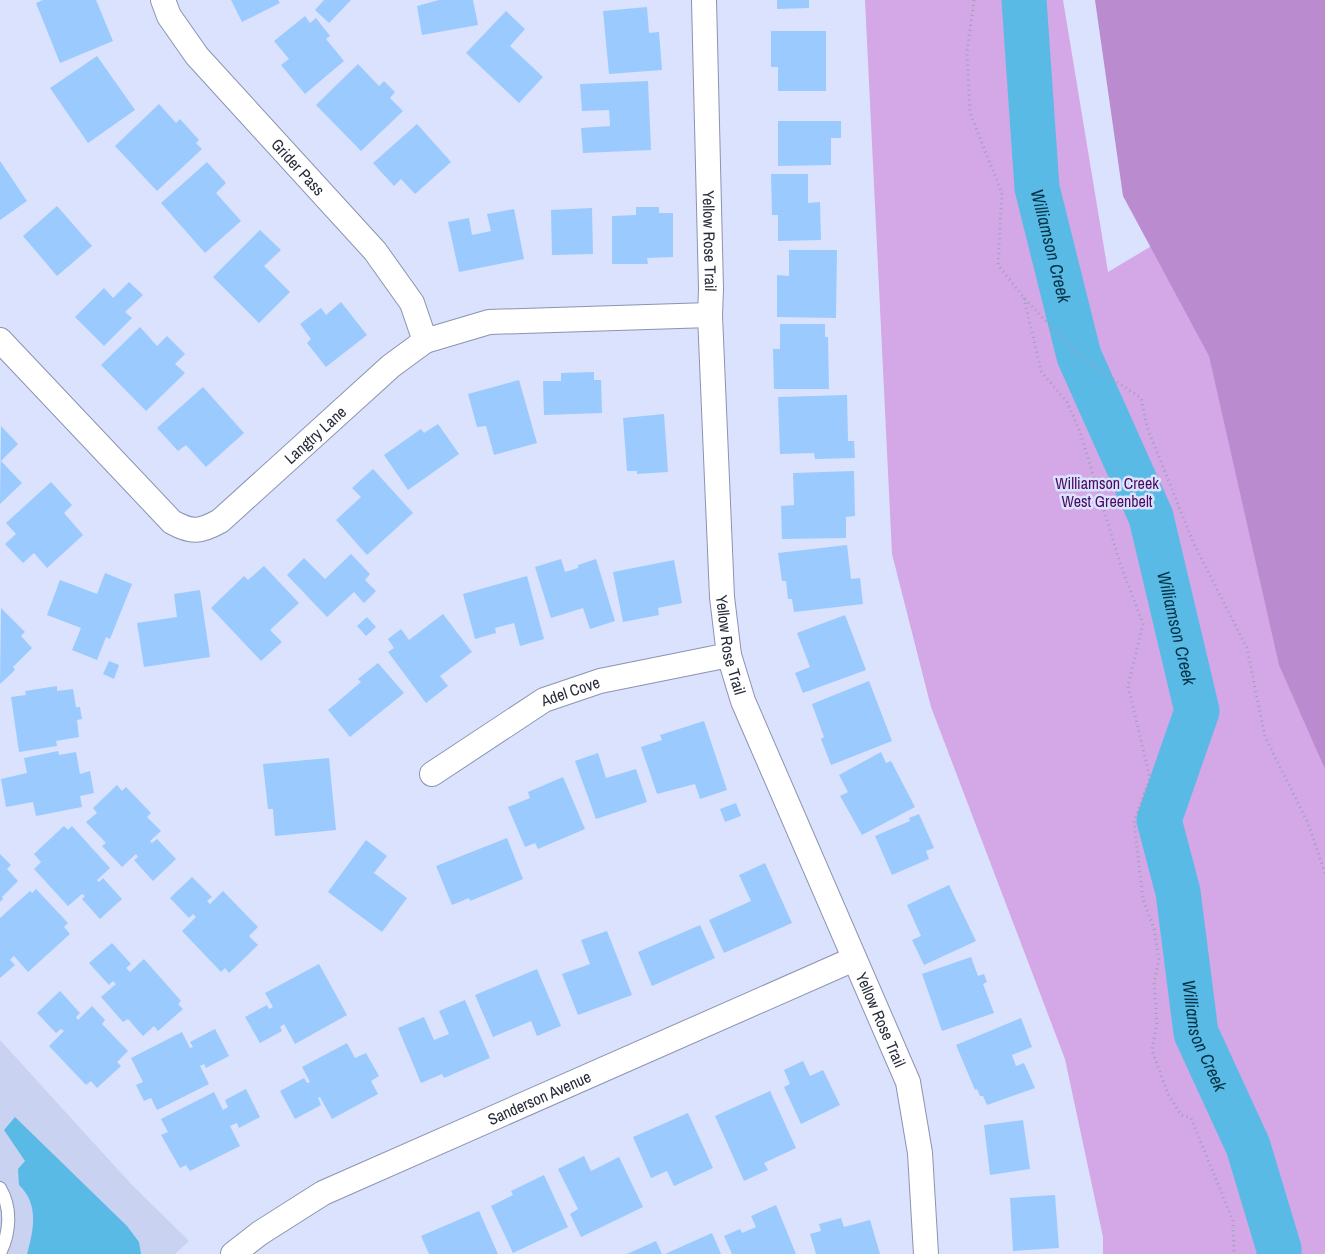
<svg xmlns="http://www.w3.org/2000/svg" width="1325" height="1254" viewBox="0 0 1325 1254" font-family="'Archivo Narrow',sans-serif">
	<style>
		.built { fill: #c9d2f1 }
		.green { fill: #d4a7e6 }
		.forest { fill: #bb8bcf }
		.water { fill: #59bae5 }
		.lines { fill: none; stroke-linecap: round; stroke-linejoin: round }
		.river { stroke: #59bae5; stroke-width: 45 }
		.building { fill: #9bcafe }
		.lane-casing { stroke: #8b93b2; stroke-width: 14 }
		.street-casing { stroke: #8b93b2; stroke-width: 26 }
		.path { stroke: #9ba1b7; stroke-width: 3; stroke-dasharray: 1 4; stroke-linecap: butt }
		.lane { stroke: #fff; stroke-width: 12 }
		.street { stroke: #fff; stroke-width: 24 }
		.labels { text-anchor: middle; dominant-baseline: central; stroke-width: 5; stroke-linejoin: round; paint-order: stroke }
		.street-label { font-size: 16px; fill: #292c39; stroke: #dbe2fd }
		.park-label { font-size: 16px; fill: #4b0b60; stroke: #dbe2fd }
		.water-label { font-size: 18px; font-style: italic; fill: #053345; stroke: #dbe2fd }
	</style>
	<rect width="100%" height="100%" fill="#dbe2fd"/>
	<path class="built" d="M0,1040L131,1184L189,1241L175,1254H0Z"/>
	<path class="green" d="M865,0H1063L1108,272L1175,232L1325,214V1254H1103V1237L1065,1059L931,707L892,554Z"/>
	<path class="forest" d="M1095,0H1325V769L1279,665L1209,356L1123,196Z"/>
	<path class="water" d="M15,1117L127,1226L139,1242L141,1254H27C34,1229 39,1204 19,1185L18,1169L25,1161L4,1130Z"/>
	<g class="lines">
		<path class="river" id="s1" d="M1024,0L1037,188L1079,356L1151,517L1197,711L1159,820L1178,892L1196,1033L1248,1146L1279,1249V1254"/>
	</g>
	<g class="building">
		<path d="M43,0H96L113,41L60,63L36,3Z"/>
		<path d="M231,0H278L280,3L242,22Z"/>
		<path d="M324,0H351L329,23L315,10Z"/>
		<path d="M439,0H473L478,25L422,35L417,6Z"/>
		<path d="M777,0H809V8L777,9Z"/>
		<path d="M647,7L649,33L659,32L662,70L609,74L603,11Z"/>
		<path d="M506,11L525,29L510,46L543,77L519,103L466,53Z"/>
		<path d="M305,16L310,23L316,18L330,36L326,39L344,61L305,94L281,65L289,59L274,41Z"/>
		<path d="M771,31H826V91H778V67H771Z"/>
		<path d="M97,56L135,110L88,143L50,88Z"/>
		<path d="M358,64L379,86L384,81L395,92L390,98L403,111L361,151L316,105Z"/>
		<path d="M648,81L651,150L583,153L581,128L610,126L609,110L582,111L580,84Z"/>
		<path d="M159,104L176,123L180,119L199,140L196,143L202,149L157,191L115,146Z"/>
		<path d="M778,121H841V138H831V165L778,166Z"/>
		<path d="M417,124L451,162L415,194L401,179L394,186L373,163Z"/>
		<path d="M0,161L27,201L0,220Z"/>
		<path d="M207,162L226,183L216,193L241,221L205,253L161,203Z"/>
		<path d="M771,174H808V203L820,202L821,240L778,241V215H772Z"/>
		<path d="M57,206L92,246L57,276L23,236Z"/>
		<path d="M636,207H659V213H673V257L647,258L648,264H612V216L636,215Z"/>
		<path d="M592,208L593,254L552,255L551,210Z"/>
		<path d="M514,209L524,259L459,272L448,222L469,218L472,235L491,231L487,214Z"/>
		<path d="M260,230L281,250L264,266L290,292L259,323L213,277Z"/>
		<path d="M789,250H837L836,318L777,317V275L789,276Z"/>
		<path d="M129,282L143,295L125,312L132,318L104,346L75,317L104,288L113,298Z"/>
		<path d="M341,302L367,335L326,367L307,343L311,339L300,324L321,308L326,315Z"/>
		<path d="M780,324H825V337H828L829,389H774L773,349H780Z"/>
		<path d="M140,327L157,346L167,336L185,354L175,364L185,373L146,411L101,365Z"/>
		<path d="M594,372V380H601L602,413L544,415L543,381H561V373Z"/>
		<path d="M519,380L537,443L494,455L486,426L477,427L468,394Z"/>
		<path d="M203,387L244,433L206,467L186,445L178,451L157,428Z"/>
		<path d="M847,395L848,441H854L855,458L815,459L814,453L780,454L778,397Z"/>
		<path d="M664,414L668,472L637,474V471H627L623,418Z"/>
		<path d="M438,424L459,454L408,490L384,455L421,429L424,433Z"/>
		<path d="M1,426L18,444L1,461L22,483L0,504Z"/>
		<path d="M373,469L413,513L367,555L336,520L361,497L352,488Z"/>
		<path d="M854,471L855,516L846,517V538L782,539L781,506L794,505L793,473Z"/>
		<path d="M51,482L72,505L64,513L83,535L47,568L34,553L23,563L5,544L16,534L6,523Z"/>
		<path d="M847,545L851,579L860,578L863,604L794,612L792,599H788L786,581H782L778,553Z"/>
		<path d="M351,554L370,574L365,580L376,591L364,603L354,592L327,617L287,575L304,558L325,579Z"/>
		<path d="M561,559L565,572L578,568V565L596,559L615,621L590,629L583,608L551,618L535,567Z"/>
		<path d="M674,560L682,603L658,608L659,615L623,622L613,572Z"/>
		<path d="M264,566L299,603L270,630L282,642L261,661L211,608L244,576L248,580Z"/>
		<path d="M105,573L132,584L110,639L106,637L97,660L72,650L81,628L47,615L60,580L97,594Z"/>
		<path d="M527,576L544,639L520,646L514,623L495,628L496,633L475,639L463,594Z"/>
		<path d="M200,590L210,657L144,667L137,623L177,617L174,594Z"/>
		<path d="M1,608L25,632L21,636L32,648L13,667L15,670L0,684Z"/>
		<path d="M443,614L472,652L440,676L448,686L426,703L388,652L394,648L388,639L401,629L409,640Z"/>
		<path d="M845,615L866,670L803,693L795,673L810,667L797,633Z"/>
		<path d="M367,617L376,627L366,636L357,626Z"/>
		<path d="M109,661L119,665L114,679L103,674Z"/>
		<path d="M378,663L404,693L350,737L328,710L361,682L358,679Z"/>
		<path d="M869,681L892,741L831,765L821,739L824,737L812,704Z"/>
		<path d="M57,686V691L73,689L76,707H80L82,719L77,720L79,737L56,741L57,746L19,752L11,697L26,695L25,691Z"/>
		<path d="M704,721L727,790L700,799L695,784L657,794L641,747L662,740L660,735Z"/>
		<path d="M58,751L59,755L76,752L80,774L90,771L94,793L80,796L82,807L36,816L33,802L6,807L1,779L27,773L24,758Z"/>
		<path d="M881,752L886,763L891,761L915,807L862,835L840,796L848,792L839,775Z"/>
		<path d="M598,753L606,778L636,769L647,802L596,819L575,761Z"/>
		<path d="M329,758L336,830L275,836L273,809H268L263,764Z"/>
		<path d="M563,777L585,829L538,849L535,843L525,847L508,807L530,798L528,792Z"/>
		<path d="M117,785L122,791L126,787L151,813L147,817L161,831L150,841L152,843L157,839L176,859L153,881L134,860L138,857L136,854L122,867L102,846L106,843L86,822L97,813L93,808Z"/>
		<path d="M736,803L741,816L725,822L720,809Z"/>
		<path d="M919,814L934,848L926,851L929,859L892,875L875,836L910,821L909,818Z"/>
		<path d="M64,826L68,830L72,826L110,868L97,880L99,882L103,878L122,899L100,919L82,899L85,896L82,894L68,906L34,869L41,862L34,854Z"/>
		<path d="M507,838L523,879L470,901L469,898L452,905L436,866Z"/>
		<path d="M366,840L387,856L374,873L407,898L382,932L328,892Z"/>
		<path d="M0,854L11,865L7,869L18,881L2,897L3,899L0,902Z"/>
		<path d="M765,863L792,923L724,953L709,920L751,901L739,875Z"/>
		<path d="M192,877L212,897L207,901L210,904L223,891L258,927L249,936L258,945L229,973L225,968L221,972L182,931L196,917L193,914L189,918L170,898Z"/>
		<path d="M949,885L976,941L924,965L912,940L921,936L907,905Z"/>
		<path d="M36,889L68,923L64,927L70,934L28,972L14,956L10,960L15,965L0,978V918L30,891L32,893Z"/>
		<path d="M700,925L715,958L652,986L638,952Z"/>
		<path d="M607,931L632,995L578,1015L562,974L590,964L581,940Z"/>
		<path d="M112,943L131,964L126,968L130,972L144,959L181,1001L178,1004L183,1009L158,1031L154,1026L143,1036L128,1019L123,1022L101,997L116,984L113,981L109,985L89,963Z"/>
		<path d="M971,957L978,976L984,974L987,982L983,984L994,1013L942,1031L922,974Z"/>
		<path d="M319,964L347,1015L295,1044L284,1024L280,1027L282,1031L260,1043L245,1017L267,1005L269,1009L273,1007L265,993Z"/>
		<path d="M537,969L561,1026L537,1036L531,1021L493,1037L475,995Z"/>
		<path d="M60,991L80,1013L76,1017L78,1020L92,1006L105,1020L102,1024L128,1051L117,1062L121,1066L97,1088L91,1081L86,1085L49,1046L64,1031L61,1029L56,1033L37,1013Z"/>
		<path d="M465,1000L490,1058L444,1078L442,1074L421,1083L398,1028L424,1017L434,1040L449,1034L439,1011Z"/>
		<path d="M1021,1018L1032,1047L1012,1055L1016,1066L1024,1063L1035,1088L987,1105L983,1096H980L977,1089L975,1090L956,1045Z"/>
		<path d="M215,1029L229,1056L206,1068L204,1064L200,1066L209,1084L157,1110L151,1098L144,1101L136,1085L143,1082L131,1058L182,1032L190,1048L193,1047L190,1042Z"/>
		<path d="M347,1043L355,1058L366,1053L379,1076L371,1081L378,1094L332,1119L320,1097L318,1098L321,1105L295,1119L280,1091L304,1078L307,1083L310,1082L302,1067Z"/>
		<path d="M803,1061L810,1076L823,1070L840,1105L801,1124L784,1087L790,1084L784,1070Z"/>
		<path d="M246,1089L260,1117L239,1128L237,1123L230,1126L240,1146L190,1171L186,1165L180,1168L161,1135L168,1132L161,1119L214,1092L223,1110L228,1107L225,1100Z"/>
		<path d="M770,1091L796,1148L764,1163L768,1170L744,1181L715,1116Z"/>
		<path d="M688,1113L713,1168L674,1186L667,1171L651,1178L633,1137Z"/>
		<path d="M1023,1120L1030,1169L990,1175L984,1125Z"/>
		<path d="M584,1156L591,1171L619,1157L643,1207L581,1237L570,1214L578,1209L558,1169Z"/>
		<path d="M544,1175L568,1227L513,1253L491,1206L513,1195L511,1191Z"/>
		<path d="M1055,1195L1059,1248L1013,1251L1010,1198Z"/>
		<path d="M776,1205L796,1254H732L724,1236L740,1229L742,1233L756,1227L751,1216Z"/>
		<path d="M479,1211L498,1254H429L421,1236Z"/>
		<path d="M841,1218L844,1227L870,1220L880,1254H816L810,1234L821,1231L819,1224Z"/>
		<path d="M712,1233L721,1254H665Z"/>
		<path d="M656,1241L662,1254H627Z"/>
	</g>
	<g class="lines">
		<defs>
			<path id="lane" d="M0,1188C12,1208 10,1233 0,1253"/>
			<g id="street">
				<path id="s2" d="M163,0L169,16L197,56L375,251L412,303L425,341"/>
				<path id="s3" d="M704,0L711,289L710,315L722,597L729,655L743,701L908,1082L920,1153L926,1254"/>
				<path id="s4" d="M0,340L172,522C192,533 200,532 220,521L391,366L425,341L489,322L710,315"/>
				<path id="s5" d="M432,774L544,700L600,681L729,655"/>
				<path id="s6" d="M233,1254L260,1233L323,1193L854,959"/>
			</g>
		</defs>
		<use href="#lane" class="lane-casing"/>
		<use href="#street" class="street-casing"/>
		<g class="path">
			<path d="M974,0L967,52L970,113L1002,193L998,265L1024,298L1079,356L1141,398L1147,427L1193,542L1247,648L1265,737L1308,823L1325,873"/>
			<path d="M1024,298L1041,371L1067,402L1080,432L1121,566L1143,624L1128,686L1150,778L1134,821L1143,899L1154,929L1159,958L1154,983L1157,1024L1152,1050L1168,1094L1181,1115L1191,1118L1233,1221L1234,1254"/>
		</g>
		<use href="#lane" class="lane"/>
		<use href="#street" class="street"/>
	</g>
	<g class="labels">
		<g class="street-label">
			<text stroke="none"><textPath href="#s2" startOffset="216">Grider Pass</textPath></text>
			<text stroke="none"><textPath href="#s3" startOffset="241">Yellow Rose Trail</textPath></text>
			<text stroke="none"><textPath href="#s4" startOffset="430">Langtry Lane</textPath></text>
			<text stroke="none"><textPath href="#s3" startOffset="646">Yellow Rose Trail</textPath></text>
			<text stroke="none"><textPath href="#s5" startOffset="162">Adel Cove</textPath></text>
			<text stroke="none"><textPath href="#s3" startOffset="1051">Yellow Rose Trail</textPath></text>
			<text stroke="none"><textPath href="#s6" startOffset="345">Sanderson Avenue</textPath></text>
		</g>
		<g class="park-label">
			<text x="1107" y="483">Williamson Creek<tspan x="1107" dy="18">West Greenbelt</tspan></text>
		</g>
		<g class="water-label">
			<text stroke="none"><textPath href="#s1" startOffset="248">Williamson Creek</textPath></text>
			<text stroke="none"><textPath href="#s1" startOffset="652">Williamson Creek</textPath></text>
			<text stroke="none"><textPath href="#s1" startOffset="1074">Williamson Creek</textPath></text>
		</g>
	</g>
</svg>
